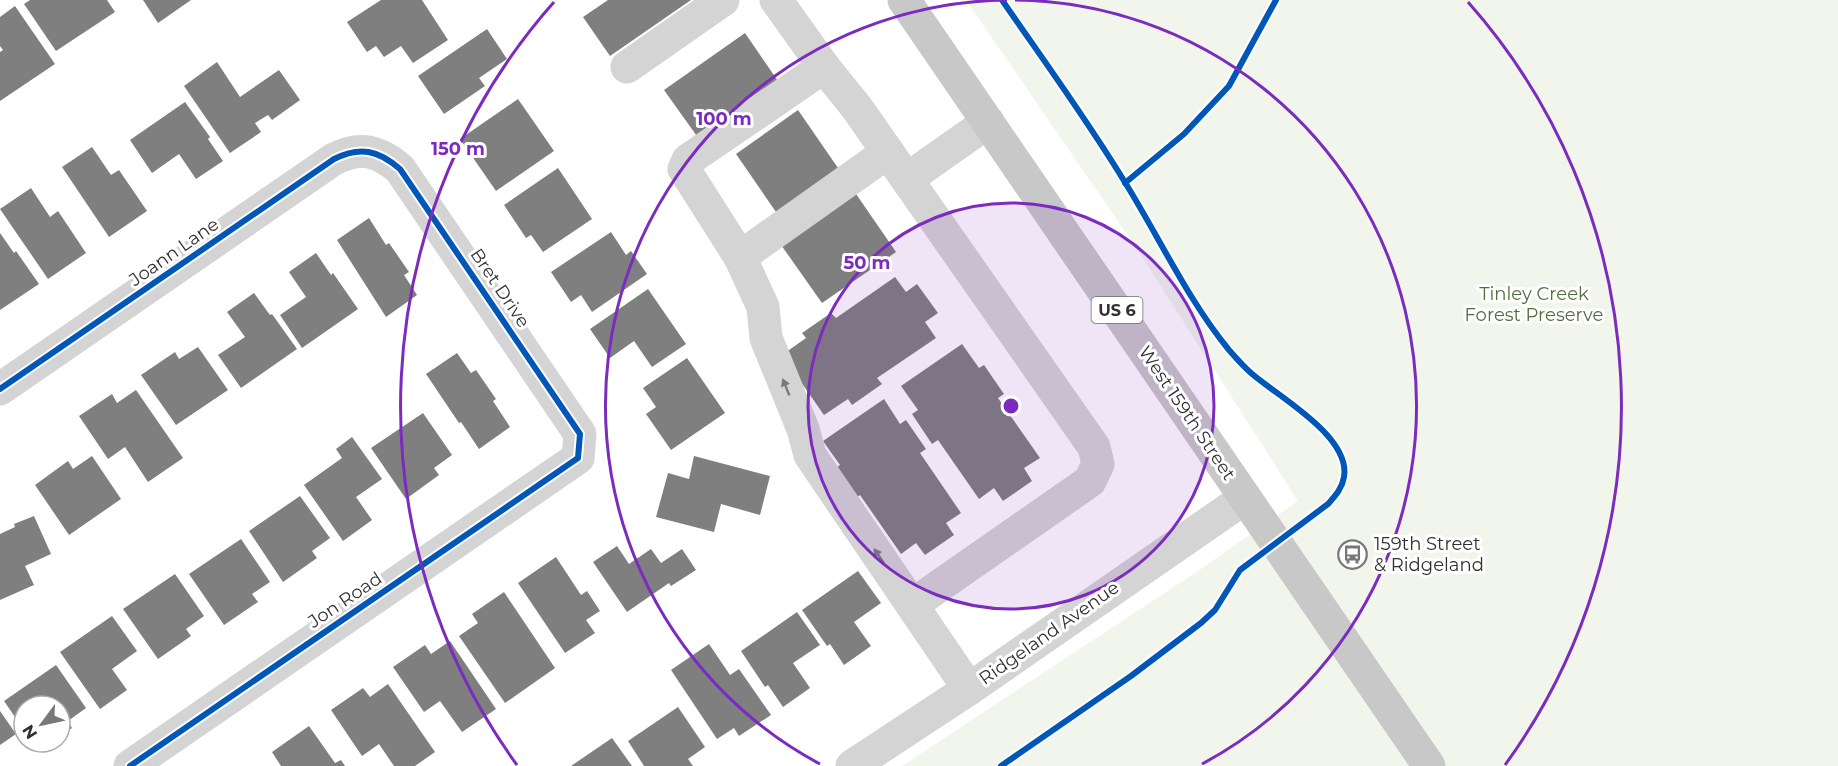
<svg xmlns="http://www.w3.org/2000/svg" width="1838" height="766" viewBox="0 0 1838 766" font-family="Montserrat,sans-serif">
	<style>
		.green { fill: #f1f5ec }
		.building { fill: #7f7f7f }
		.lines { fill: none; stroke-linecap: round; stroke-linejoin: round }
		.minor { stroke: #d4d4d4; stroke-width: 33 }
		.major { stroke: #c8c8c8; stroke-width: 33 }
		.cycleway-casing { stroke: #fff; stroke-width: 10 }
		.cycleway { stroke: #0057b8; stroke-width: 6 }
		.oneway { fill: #7a7a7a }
		.ring { fill: none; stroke: #7b2cbf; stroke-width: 3 }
		.labels { text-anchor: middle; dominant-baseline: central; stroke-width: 6; stroke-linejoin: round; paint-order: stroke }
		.shield { fill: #fff; stroke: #6e6e6e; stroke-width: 1.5 }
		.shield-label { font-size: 16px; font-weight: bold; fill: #303030 }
		.street-label { font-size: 18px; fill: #303030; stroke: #fff }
		.park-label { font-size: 18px; fill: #526e3a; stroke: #fff }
		.poi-label { font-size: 18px; fill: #303030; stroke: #fff; text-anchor: start }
		.centre { fill: #7b2cbf; stroke: #fff; stroke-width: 3 }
		.ring-label { font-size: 18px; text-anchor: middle; font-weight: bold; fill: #7b2cbf; stroke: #fff; stroke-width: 6; stroke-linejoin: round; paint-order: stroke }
	</style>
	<rect width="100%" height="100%" fill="#fff"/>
	<path class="green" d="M966,0H1838V766H902L1198,571L1298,501L1139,252Z"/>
	<g class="building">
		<path d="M30,0H107L115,12L56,51L24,4Z"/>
		<path d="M143,0H191L158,23Z"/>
		<path d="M381,0H422L448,40L413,63L401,46L384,57L376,46L367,52L347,22Z"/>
		<path d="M608,0H691L610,56L583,17Z"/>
		<path d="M15,6L55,64L0,101V52L3,50L0,46V17Z"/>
		<path d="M487,29L507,59L479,78L485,86L444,114L418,76Z"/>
		<path d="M745,33L780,84L699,139L664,90Z"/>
		<path d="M217,62L240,97L279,70L300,100L272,120L268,115L255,123L261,132L230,153L184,86Z"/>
		<path d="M518,99L554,151L496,191L460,139Z"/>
		<path d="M185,102L210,137L208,139L223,161L196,179L179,154L152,173L130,140Z"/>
		<path d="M798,110L838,168L776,212L736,154Z"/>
		<path d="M92,147L111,175L119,170L147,211L109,237L62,167Z"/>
		<path d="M558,168L592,219L543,252L531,235L526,238L504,205Z"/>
		<path d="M31,188L50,217L58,211L86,253L48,279L0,209Z"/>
		<path d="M854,191L896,252L822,303L779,242Z"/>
		<path d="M369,218L386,245L389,243L409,272L404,275L417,295L386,317L337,240Z"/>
		<path d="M611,232L626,255L631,251L647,274L592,312L581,295L571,302L551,272Z"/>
		<path d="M0,233L14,253L16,251L39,284L0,310Z"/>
		<path d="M316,253L331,275L333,273L358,309L302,348L280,315L306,297L289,272Z"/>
		<path d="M895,277L906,292L917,284L938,313L925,322L936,338L877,378L882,384L852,405L848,399L824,415L782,355L806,338L802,333L831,313L836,318Z"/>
		<path d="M648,289L686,344L652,367L634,341L610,358L590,329Z"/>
		<path d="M254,293L270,315L272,314L297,349L241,388L218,355L245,337L227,312Z"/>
		<path d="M962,344L979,368L984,365L1004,394L998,398L1040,458L1024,468L1032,481L1003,501L994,488L979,499L938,440L932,444L912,414L918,410L901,386Z"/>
		<path d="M198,347L228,390L176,425L141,375L175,352L179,359Z"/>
		<path d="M457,353L471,373L476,370L496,399L493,401L510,427L479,449L461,422L459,423L426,374Z"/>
		<path d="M687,358L725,413L671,450L646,414L656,407L643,388Z"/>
		<path d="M136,390L183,458L148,482L125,447L108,459L79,416L112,394L117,403Z"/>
		<path d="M884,399L900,424L906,420L926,449L920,453L961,513L946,523L954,535L925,555L916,543L901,554L860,495L854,499L834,469L840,465L823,441Z"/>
		<path d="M423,413L452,455L434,468L439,475L406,499L371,448Z"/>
		<path d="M352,437L382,479L356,497L372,520L343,541L304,485L342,458L336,449Z"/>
		<path d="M92,456L121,499L69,535L35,485L68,461L73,469Z"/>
		<path d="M694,456L770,476L760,515L721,504L714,532L656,517L668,473L689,479Z"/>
		<path d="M300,496L330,538L312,551L317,558L283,582L249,531Z"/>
		<path d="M34,516L51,554L25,566L34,585L0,600V534L15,527L14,524Z"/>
		<path d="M241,539L270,582L252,594L258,602L224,625L189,574Z"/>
		<path d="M617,546L629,564L651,549L661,563L682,549L696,570L671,586L669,583L627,612L593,562Z"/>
		<path d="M556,557L581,595L587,591L600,611L586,620L595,633L565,653L518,583Z"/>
		<path d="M858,571L881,603L854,622L871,646L844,665L830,644L827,646L802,610Z"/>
		<path d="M175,574L204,616L186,629L191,636L158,659L123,609Z"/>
		<path d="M504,592L555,668L505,703L459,636L478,623L472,614Z"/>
		<path d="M797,612L820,645L793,663L810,688L783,707L768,685L765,687L741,651Z"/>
		<path d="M112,616L137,651L112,669L127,690L100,709L60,652Z"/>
		<path d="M450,641L496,709L462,732L440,701L424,712L393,667L425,645L431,654Z"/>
		<path d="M709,644L730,675L739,669L771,715L739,736L734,728L717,739L671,670Z"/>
		<path d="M56,665L86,708L68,721L72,728L60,737V706H24V730L4,701Z"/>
		<path d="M388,684L435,752L415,766H394L379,744L362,756L331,710L363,688L370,697Z"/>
		<path d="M678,707L705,747L688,759L693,766H644L628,741Z"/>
		<path d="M0,711L16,734L0,745Z"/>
		<path d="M309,726L335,763L341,760L345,766H281L272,752Z"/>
		<path d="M612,738L632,766H571Z"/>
		<path d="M33,742H53L39,752Z"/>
	</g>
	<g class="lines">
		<g class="minor">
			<path d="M776,0L824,67L688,160L684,169L740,257L763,307L766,338L803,429L810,455L969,689"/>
			<path d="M627,67L723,0"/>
			<path d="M824,67L857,108L1094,447L1098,464L1090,481L912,605"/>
			<path d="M907,179L988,122"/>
			<path d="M740,257L888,152"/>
			<path d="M0,389L334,159C360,146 378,150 400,169L580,434L578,458L130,766"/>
			<path d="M852,766L969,689L1245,498"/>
		</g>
		<path class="major" d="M904,0L1429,766"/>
		<defs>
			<g id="cycleway">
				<path d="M1125,183L1184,134L1229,86L1276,0"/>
				<path d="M0,389L334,159C360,146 378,150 400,169L580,434L578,458L130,766"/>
				<path d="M1001,766L1131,676L1201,623L1215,610L1240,570L1328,504C1335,496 1342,489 1344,477C1351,436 1277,396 1251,373C1243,366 1236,358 1229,350C1188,300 1160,239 1126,184C1088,121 1044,61 1002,0"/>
			</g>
		</defs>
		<use href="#cycleway" class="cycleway-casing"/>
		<use href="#cycleway" class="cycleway"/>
	</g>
	<defs><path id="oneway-solid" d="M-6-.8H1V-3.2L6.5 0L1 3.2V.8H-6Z" transform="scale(1.5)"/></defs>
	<g class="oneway">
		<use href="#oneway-solid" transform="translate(786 387) rotate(-112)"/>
		<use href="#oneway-solid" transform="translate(879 556) rotate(-124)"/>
	</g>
	<circle cx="1011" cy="406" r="203" fill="#7b2cbf" fill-opacity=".12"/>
	<g class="ring">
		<circle cx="1011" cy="406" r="203"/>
		<path d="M820 764A406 406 0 0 1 1007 0M1015 0A406 406 0 0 1 1202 764"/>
		<path d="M517 765A610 610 0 0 1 554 2M1468 2A610 610 0 0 1 1505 765"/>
	</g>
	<defs>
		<symbol id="bus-ring" viewBox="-11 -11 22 22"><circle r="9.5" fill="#fff" stroke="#787878" stroke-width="1.5"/><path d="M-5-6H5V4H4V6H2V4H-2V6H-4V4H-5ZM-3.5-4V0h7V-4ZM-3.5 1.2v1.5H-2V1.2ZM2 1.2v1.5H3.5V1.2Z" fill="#787878"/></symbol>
	</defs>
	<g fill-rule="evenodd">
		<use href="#bus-ring" x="1336" y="538" width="33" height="33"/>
	</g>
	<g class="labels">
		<rect class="shield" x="1091.5" y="297" width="51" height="26" rx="4.5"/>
		<g class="shield-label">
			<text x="1117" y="310">US 6</text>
		</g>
		<g class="street-label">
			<text transform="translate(174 252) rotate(-35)">Joann Lane</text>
			<text transform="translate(500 288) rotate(56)">Bret Drive</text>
			<text transform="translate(1187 413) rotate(56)">West 159th Street</text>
			<text transform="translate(345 600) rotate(-34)">Jon Road</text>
			<text transform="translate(1049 633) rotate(-35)">Ridgeland Avenue</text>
		</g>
		<g class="park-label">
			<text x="1534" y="294">Tinley Creek<tspan x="1534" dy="21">Forest Preserve</tspan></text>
		</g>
		<g class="poi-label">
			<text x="1374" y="544">159th Street<tspan x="1374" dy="21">&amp; Ridgeland</tspan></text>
		</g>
	</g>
	<circle cx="1011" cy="406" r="9" class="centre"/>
	<g class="ring-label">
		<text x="724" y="125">100 m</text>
		<text x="458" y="155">150 m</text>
		<text x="867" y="269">50 m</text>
	</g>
	<g transform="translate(42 724) rotate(237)"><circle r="28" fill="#ffffff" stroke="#acacac" stroke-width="1.5"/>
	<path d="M0-4.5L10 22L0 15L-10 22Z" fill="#787878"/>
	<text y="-9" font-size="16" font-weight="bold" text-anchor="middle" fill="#303030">N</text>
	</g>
</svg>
